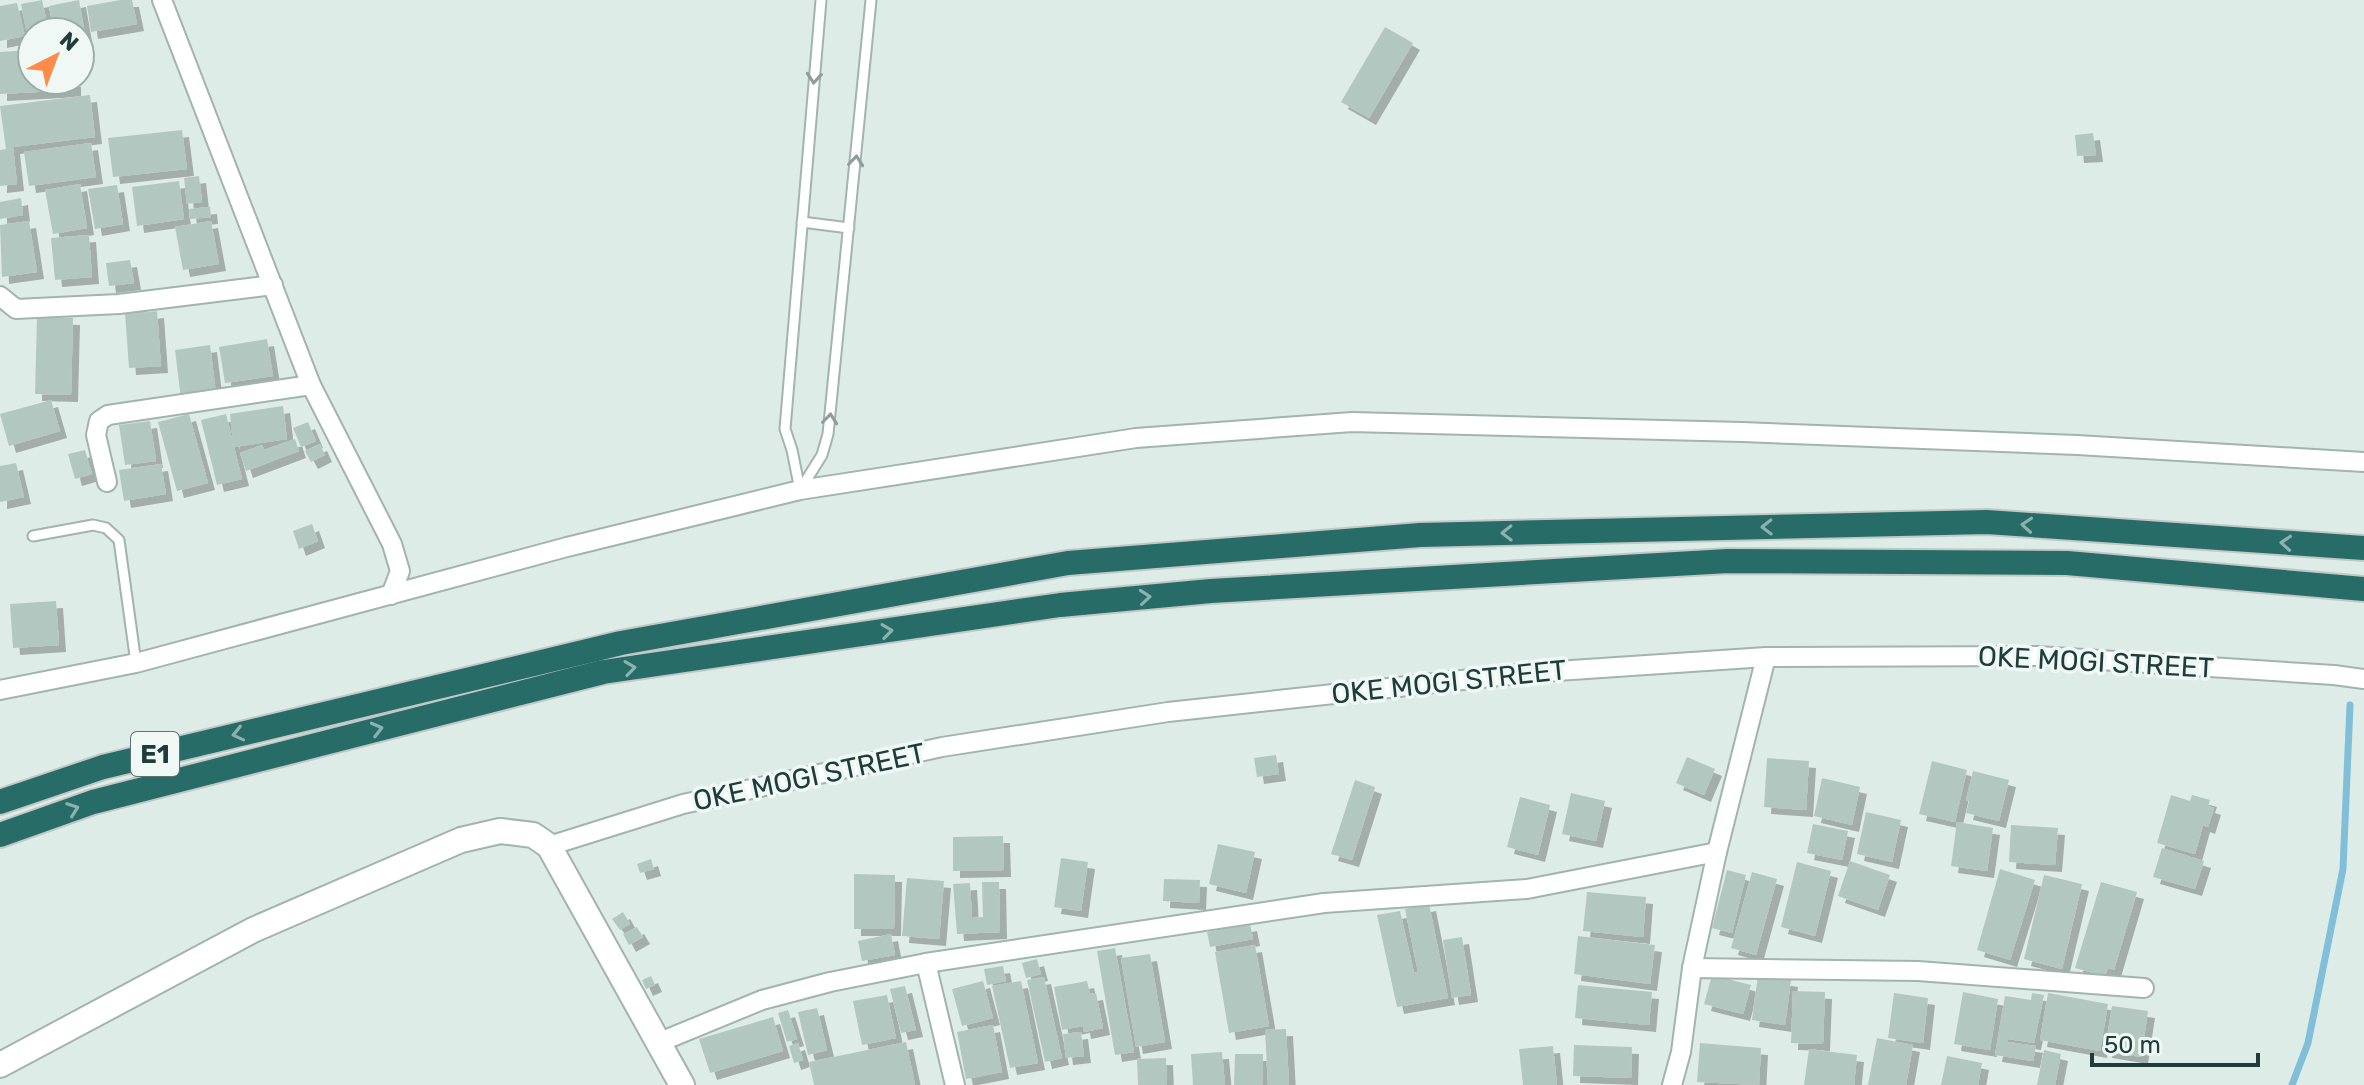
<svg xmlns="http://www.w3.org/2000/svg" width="2364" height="1085" viewBox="0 0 2364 1085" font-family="Rubik,sans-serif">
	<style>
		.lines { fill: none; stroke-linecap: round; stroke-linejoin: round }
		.stream { stroke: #80bfd7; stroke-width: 7 }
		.building { fill: #b3c7c1; filter: url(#shadow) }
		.service-casing { stroke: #a1b4af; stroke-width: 13 }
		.minor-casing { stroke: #a1b4af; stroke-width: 22 }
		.tertiary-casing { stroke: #a1b4af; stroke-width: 28 }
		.motorway-casing { stroke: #c0c9c7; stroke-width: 28 }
		.service { stroke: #fff; stroke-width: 9 }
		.minor { stroke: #fff; stroke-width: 18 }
		.tertiary { stroke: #fff; stroke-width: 24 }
		.motorway { stroke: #276c66; stroke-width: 24 }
		.oneway { stroke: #8e9e9c }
		.oneway2 { stroke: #8bb2ae }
		.labels { text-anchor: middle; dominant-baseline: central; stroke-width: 7; stroke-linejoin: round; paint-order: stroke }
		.shield { fill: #eff8f5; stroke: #5d7571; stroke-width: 2 }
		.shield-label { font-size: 26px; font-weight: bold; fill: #1e3d38 }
		.street-label { font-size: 28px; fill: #1e3d38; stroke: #eff8f5 }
	</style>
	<defs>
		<filter id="shadow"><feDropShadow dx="7" dy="7" stdDeviation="0" flood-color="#0004"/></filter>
	</defs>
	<rect width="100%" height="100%" fill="#deece7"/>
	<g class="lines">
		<path class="stream" d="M2292,1085L2308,1043L2343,869L2350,705"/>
	</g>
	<g class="building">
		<path d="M42,0L49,32H32V43L29,44L21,4Z"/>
		<path d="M79,0L86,40L80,41V32H54L49,6Z"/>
		<path d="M120,0H132L137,24L91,32L87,6Z"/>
		<path d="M17,3L25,36L0,41V6Z"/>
		<path d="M1385,27L1413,43L1369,118L1341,102Z"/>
		<path d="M32,50V80H74V90L0,94V52Z"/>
		<path d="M90,95L95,137L13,147L17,184L0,186V150L6,149L0,106Z"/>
		<path d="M182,130L187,169L113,177L108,138Z"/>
		<path d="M2093,133L2096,155L2077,156L2075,135Z"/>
		<path d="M91,143L96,177L29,186L24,152Z"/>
		<path d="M199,176L202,202L187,204L184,178Z"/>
		<path d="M179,181L184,219L137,226L132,187Z"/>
		<path d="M80,184L87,228L53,234L45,190Z"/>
		<path d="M117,185L123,224L95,229L88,189Z"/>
		<path d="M21,198L23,215L0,219V202Z"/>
		<path d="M210,207L211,217L190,219L189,209Z"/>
		<path d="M29,221L37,272L2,277L0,225Z"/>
		<path d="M211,221L219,264L183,270L175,227Z"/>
		<path d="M89,235L92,277L55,280L51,238Z"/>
		<path d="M130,260L134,283L109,286L106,263Z"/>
		<path d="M139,298L140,313L157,311L161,366L129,368L124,299Z"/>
		<path d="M37,317L73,318L71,395L35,394Z"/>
		<path d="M267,339L273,376L225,383L219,347Z"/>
		<path d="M210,345L216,394L181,399L175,350Z"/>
		<path d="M51,400L60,431L9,446L0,414Z"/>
		<path d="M283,406L287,439L234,447L242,479L217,485L201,420L226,414L233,443L230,414Z"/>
		<path d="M189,414L208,483L177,491L158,422Z"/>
		<path d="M150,421L156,461L125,465L119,425Z"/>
		<path d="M308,422L316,441L301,447L293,428Z"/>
		<path d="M295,439L299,451L246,471L240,453L262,445L264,450Z"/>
		<path d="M320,444L325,455L311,462L305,451Z"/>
		<path d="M85,450L92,474L75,479L68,454Z"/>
		<path d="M16,463L24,497L0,502V466Z"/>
		<path d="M161,464L166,494L124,501L119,470Z"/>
		<path d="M312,524L318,541L299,549L293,531Z"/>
		<path d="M56,601L59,645L13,648L10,604Z"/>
		<path d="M1276,755L1279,774L1257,777L1254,758Z"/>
		<path d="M1687,757L1715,769L1704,795L1676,783Z"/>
		<path d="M1767,758L1809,761L1806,810L1764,807Z"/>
		<path d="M1932,761L1967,770L1955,822L1919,814Z"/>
		<path d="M1973,771L2009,780L1999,821L1966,813L1969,801L1966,800Z"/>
		<path d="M1822,778L1860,787L1852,825L1814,816Z"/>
		<path d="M1355,780L1375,787L1352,860L1331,854Z"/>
		<path d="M1571,793L1605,801L1596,841L1562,834Z"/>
		<path d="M2171,795L2190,801L2192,795L2210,800L2208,806L2214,808L2208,827L2203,825L2195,854L2157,843Z"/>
		<path d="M1520,797L1550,805L1538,855L1507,847Z"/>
		<path d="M1866,812L1901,820L1892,862L1857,854Z"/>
		<path d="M1957,822L1993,828L1987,871L1951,866Z"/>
		<path d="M1813,824L1848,831L1842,860L1807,853Z"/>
		<path d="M2011,825L2058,828L2055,865L2009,862Z"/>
		<path d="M1003,836L1004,870L953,871V837Z"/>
		<path d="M1218,844L1255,852L1246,893L1209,884Z"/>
		<path d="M2162,848L2204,861L2195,889L2153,877Z"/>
		<path d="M1061,858L1088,862L1081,911L1054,907Z"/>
		<path d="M651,859L654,869L640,873L637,864Z"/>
		<path d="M1850,861L1890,875L1878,910L1838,896Z"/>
		<path d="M1797,862L1831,871L1815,936L1781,927Z"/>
		<path d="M2000,869L2035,880L2010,960L1977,950Z"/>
		<path d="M1727,870L1746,875L1732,933L1712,928Z"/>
		<path d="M1752,872L1777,879L1756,955L1731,948Z"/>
		<path d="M854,874L895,875L894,929H854Z"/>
		<path d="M2044,875L2082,884L2062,969L2024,959Z"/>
		<path d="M907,878L944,881L939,939L902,936Z"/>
		<path d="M1164,879L1200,880L1199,903L1163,901Z"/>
		<path d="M982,882H999L1000,932L957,934L953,884L970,883L972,918L983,917Z"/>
		<path d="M2101,882L2137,892L2114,970L2108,968L2105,976L2075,968Z"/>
		<path d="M1587,892L1646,897L1643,937L1583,931Z"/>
		<path d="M1429,904L1448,998L1397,1007L1377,915L1400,911L1414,973L1418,972L1405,909Z"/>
		<path d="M623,912L630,924L620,930L612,919Z"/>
		<path d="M1250,924L1253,939L1210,947L1207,932Z"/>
		<path d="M637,927L643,937L629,945L623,934Z"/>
		<path d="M891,934L895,955L862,961L858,941Z"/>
		<path d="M1578,936L1655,945L1650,984L1574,974Z"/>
		<path d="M1462,937L1471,995L1452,998L1443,940Z"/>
		<path d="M1255,945L1269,1026L1229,1033L1215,952Z"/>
		<path d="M1115,948L1134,1052L1115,1055L1097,951Z"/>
		<path d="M1150,954L1165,1042L1136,1047L1121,958Z"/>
		<path d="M1037,959L1041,974L1026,978L1022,963Z"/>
		<path d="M1003,966L1006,981L987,985L984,969Z"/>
		<path d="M1712,975L1751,985L1743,1014L1704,1004Z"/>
		<path d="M1758,975L1791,980L1785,1025L1752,1020Z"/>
		<path d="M651,976L655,985L646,989L642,980Z"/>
		<path d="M1044,977L1062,1058L1045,1062L1027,980Z"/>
		<path d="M983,981L993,1018L962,1026L952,989Z"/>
		<path d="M1021,981L1038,1063L1010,1068L992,986Z"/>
		<path d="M1087,981L1090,994L1096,993L1103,1028L1084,1032L1083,1026L1062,1030L1054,987Z"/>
		<path d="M1578,985L1652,992L1649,1025L1575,1018Z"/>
		<path d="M905,986L916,1030L901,1033L890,989Z"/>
		<path d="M1793,991L1825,992L1823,1044L1791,1043Z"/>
		<path d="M1963,992L1998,999L1990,1050L1954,1044Z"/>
		<path d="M1894,993L1928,998L1923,1043L1888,1038Z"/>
		<path d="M2032,993L2044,995L2034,1043L2008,1039V1042L2036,1046L2033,1061L1995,1055L2005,996L2031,1000Z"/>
		<path d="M2048,993L2108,1004L2100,1051L2040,1040Z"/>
		<path d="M887,995L896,1038L862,1045L853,1001Z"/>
		<path d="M2112,1006L2148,1011L2141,1057L2105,1051Z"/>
		<path d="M817,1008L827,1050L808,1055L798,1012Z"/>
		<path d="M788,1010L797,1039L787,1042L778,1013Z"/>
		<path d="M773,1017L783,1051L710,1073L699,1039Z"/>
		<path d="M993,1025L1002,1072L966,1079L957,1032Z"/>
		<path d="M1286,1029L1289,1085H1268L1265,1030Z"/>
		<path d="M1081,1032L1084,1056L1066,1058L1063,1034Z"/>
		<path d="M1877,1038L1913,1045L1906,1085H1868Z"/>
		<path d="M906,1042L915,1085H814L809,1062Z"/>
		<path d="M798,1043L803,1060L794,1063L789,1046Z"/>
		<path d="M1700,1043L1761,1048L1759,1085L1697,1082Z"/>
		<path d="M1574,1045L1632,1047L1631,1078L1573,1076Z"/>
		<path d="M1553,1046L1557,1085H1523L1519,1049Z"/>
		<path d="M1809,1049L1857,1055L1854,1085H1804Z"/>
		<path d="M2044,1050L2061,1054L2055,1085H2037Z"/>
		<path d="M1222,1052L1225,1085H1193L1191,1054Z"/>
		<path d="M1235,1054H1263L1262,1085H1234Z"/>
		<path d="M1947,1056L1982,1063L1978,1085H1941Z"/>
		<path d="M1166,1058L1167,1085H1138L1137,1059Z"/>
	</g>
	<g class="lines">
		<defs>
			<g id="service">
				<path d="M802,222L849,228"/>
				<path d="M802,487L822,455L828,434L871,0"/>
				<path d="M800,490L792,450L785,429L821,0"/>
				<path d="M33,536L93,525L106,528L119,540L136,663"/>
			</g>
			<g id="minor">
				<path d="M162,0L311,385L392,544L400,571L391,595"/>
				<path d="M0,296L16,309L119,304L273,285"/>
				<path d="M107,482L96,435L99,421L108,415L311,385"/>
				<path d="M0,690L136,663L567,547L800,490L1136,438L1352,422L1742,432L2077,445L2364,462"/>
				<path d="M549,846L683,804L942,747L1168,712L1527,673L1766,657L2037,656L2334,675L2364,679"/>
				<path d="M926,963L955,1085"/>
				<path d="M1692,968L1918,971L2144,988"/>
				<path d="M660,1042L762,1000L830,982L926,963L1324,903L1527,889L1717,852"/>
				<path d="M1672,1085L1681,1052L1692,968L1717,852L1766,657"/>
			</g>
			<path id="tertiary" d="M0,1065L253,930L461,840L500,831L533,835L549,846L682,1085"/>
			<g id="motorway">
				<path d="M0,802L103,767L621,643L1068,563L1420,535L1987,522L2364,548"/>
				<path d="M0,835L93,802L603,672L1060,605L1211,591L1728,561L2067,563L2364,589"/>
			</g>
		</defs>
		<use href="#service" class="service-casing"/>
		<use href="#minor" class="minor-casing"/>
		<use href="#tertiary" class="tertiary-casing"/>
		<use href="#motorway" class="motorway-casing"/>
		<use href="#service" class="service"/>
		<use href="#minor" class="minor"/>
		<use href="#tertiary" class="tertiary"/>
		<use href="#motorway" class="motorway"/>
	</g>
	<defs><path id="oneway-chevron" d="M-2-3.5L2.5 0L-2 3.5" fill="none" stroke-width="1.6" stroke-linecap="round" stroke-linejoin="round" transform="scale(2)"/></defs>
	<g class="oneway">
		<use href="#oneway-chevron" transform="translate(814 78) rotate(95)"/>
		<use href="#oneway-chevron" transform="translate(856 161) rotate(-84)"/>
		<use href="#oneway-chevron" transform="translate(830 419) rotate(-84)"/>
	</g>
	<g class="oneway2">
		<use href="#oneway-chevron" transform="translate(2027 525) rotate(-176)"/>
		<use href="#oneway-chevron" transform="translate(1767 527) rotate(179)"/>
		<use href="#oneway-chevron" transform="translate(1507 533) rotate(179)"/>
		<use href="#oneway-chevron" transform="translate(2286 543) rotate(-176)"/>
		<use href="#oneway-chevron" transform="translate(1145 597) rotate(-5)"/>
		<use href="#oneway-chevron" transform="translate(887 631) rotate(-8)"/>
		<use href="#oneway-chevron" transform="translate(630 668) rotate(-8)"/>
		<use href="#oneway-chevron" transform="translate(377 729) rotate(-14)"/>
		<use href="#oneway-chevron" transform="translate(238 734) rotate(167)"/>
		<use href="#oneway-chevron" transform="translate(73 809) rotate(-20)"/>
	</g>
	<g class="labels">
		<rect class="shield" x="131" y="732" width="48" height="44" rx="6"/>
		<g class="shield-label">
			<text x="155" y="754">E1</text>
		</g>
		<g class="street-label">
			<text transform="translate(2096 662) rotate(3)">OKE MOGI STREET</text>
			<text transform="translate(1449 682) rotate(-6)">OKE MOGI STREET</text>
			<text transform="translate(809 777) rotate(-12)">OKE MOGI STREET</text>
		</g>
	</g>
	<g transform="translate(56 56) rotate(42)"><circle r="38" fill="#eff8f5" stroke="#9bada9" stroke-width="2"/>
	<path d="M0-6L14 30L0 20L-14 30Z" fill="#ff8b49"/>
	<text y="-12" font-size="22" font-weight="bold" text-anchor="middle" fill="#1e3d38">N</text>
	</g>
	<path d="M2092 1053v12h166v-12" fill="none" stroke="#1e3d38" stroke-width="4"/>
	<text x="2104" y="1053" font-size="24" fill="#1e3d38" stroke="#eff8f5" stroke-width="6" paint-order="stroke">50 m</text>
</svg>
